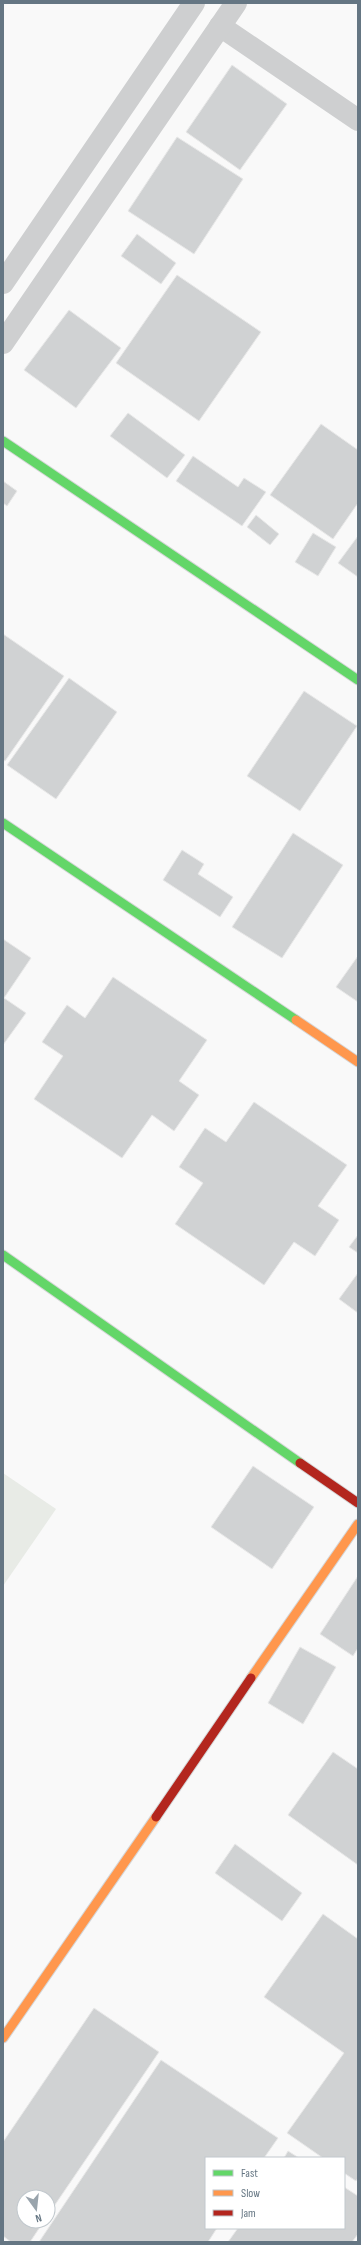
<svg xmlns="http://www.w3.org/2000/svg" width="361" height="2245" viewBox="0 0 361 2245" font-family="'Sofia Sans Condensed',sans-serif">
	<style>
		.green { fill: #e8ebe6 }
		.building { fill: #d0d2d3; stroke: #e8e8e8 }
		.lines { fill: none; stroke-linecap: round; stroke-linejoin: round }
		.fast-casing { stroke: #d5d6d7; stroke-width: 11 }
		.slow-casing { stroke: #d5d6d7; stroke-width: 11 }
		.jam-casing { stroke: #d5d6d7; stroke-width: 11 }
		.street { stroke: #cecfd0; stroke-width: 22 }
		.fast { stroke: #63d668; stroke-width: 9 }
		.slow { stroke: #ff974d; stroke-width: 9 }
		.jam { stroke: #b3261e; stroke-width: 9 }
	</style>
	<rect width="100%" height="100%" fill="#f9f9f9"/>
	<path class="green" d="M3,1473L56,1509L3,1586Z"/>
	<g class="building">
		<path d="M232,65L287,104L240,170L186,132Z"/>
		<path d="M177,137L243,179L194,254L128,211Z"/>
		<path d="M137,234L176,263L161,284L121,256Z"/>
		<path d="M177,275L261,332L199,421L116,363Z"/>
		<path d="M69,310L121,348L76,408L24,370Z"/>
		<path d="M128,413L185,455L167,478L110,436Z"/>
		<path d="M321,424L358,450V503L333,539L270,495Z"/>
		<path d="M193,456L238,487L244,478L266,492L242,526L176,481Z"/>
		<path d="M3,481L17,491L7,506L3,503Z"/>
		<path d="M256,515L279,534L270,545L247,527Z"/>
		<path d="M313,533L336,547L318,576L295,562Z"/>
		<path d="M358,536V577L338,563Z"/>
		<path d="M3,634L64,676L5,761L3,760Z"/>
		<path d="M69,678L117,712L56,799L7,765Z"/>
		<path d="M304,691L357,726L300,811L247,776Z"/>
		<path d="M293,833L343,865L282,958L232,927Z"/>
		<path d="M182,850L204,864L198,874L233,897L220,917L163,880Z"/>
		<path d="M3,939L31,958L4,998L26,1013L3,1045Z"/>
		<path d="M358,956V1002L336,987Z"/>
		<path d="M113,977L207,1040L179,1081L199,1095L174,1131L152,1115L122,1158L34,1099L63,1056L42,1042L67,1005L85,1018Z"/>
		<path d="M254,1102L347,1165L318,1206L339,1220L315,1256L294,1242L264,1285L175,1224L203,1183L179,1167L205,1128L226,1142Z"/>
		<path d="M358,1235V1253L349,1247Z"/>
		<path d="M358,1273V1313L339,1299Z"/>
		<path d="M253,1466L314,1507L272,1569L211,1527Z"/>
		<path d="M358,1576V1648L353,1656L320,1634Z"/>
		<path d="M300,1647L336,1667L303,1724L268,1703Z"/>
		<path d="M333,1752L358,1769V1865L288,1815Z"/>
		<path d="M235,1844L302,1893L282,1921L215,1873Z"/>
		<path d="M323,1914L358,1939V2178L356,2181L344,2173V2158H323L287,2133L344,2053L264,1997Z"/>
		<path d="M94,2008L159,2052L48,2215V2197H24V2221H44L30,2242H11L3,2236V2142Z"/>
		<path d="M161,2060L278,2138L264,2158H206V2228H217L208,2242H39Z"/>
		<path d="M288,2151L299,2158H284Z"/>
		<path d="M344,2187L358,2196V2234L352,2242H228L238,2228H344Z"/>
	</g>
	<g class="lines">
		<defs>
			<g id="fast">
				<path d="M3,441L358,680"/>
				<path d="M3,823L296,1020"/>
				<path d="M3,1255L300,1463"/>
			</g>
			<g id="slow">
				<path d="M296,1020L358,1062"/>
				<path d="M251,1678L358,1524"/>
				<path d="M3,2038L156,1817"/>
			</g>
			<g id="jam">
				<path d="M300,1463L358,1503"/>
				<path d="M156,1817L251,1678"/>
			</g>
		</defs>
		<use href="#fast" class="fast-casing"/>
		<use href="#slow" class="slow-casing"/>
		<use href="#jam" class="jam-casing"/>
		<g class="street">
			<path d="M220,26L358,120"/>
			<path d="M3,283L194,3"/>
			<path d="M3,343L236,3"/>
		</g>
		<use href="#fast" class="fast"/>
		<use href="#slow" class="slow"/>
		<use href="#jam" class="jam"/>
	</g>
	<rect width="361" height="2245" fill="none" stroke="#657683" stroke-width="8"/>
	<rect x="205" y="2157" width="140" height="72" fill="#ffffff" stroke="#c1c8cd"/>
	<rect x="213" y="2170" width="20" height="6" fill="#63d668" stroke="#c1c8cd"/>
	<text x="241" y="2177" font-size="12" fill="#657683">Fast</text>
	<rect x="213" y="2190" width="20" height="6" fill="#ff974d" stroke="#c1c8cd"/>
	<text x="241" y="2197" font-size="12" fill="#657683">Slow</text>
	<rect x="213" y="2210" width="20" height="6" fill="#b3261e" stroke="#c1c8cd"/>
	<text x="241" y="2217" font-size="12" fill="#657683">Jam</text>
	<g transform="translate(36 2209) rotate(165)"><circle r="19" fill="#ffffff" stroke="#c1c8cd"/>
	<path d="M0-3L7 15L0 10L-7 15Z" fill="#99a4ac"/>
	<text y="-6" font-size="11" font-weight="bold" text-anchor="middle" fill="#657683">N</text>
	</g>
</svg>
